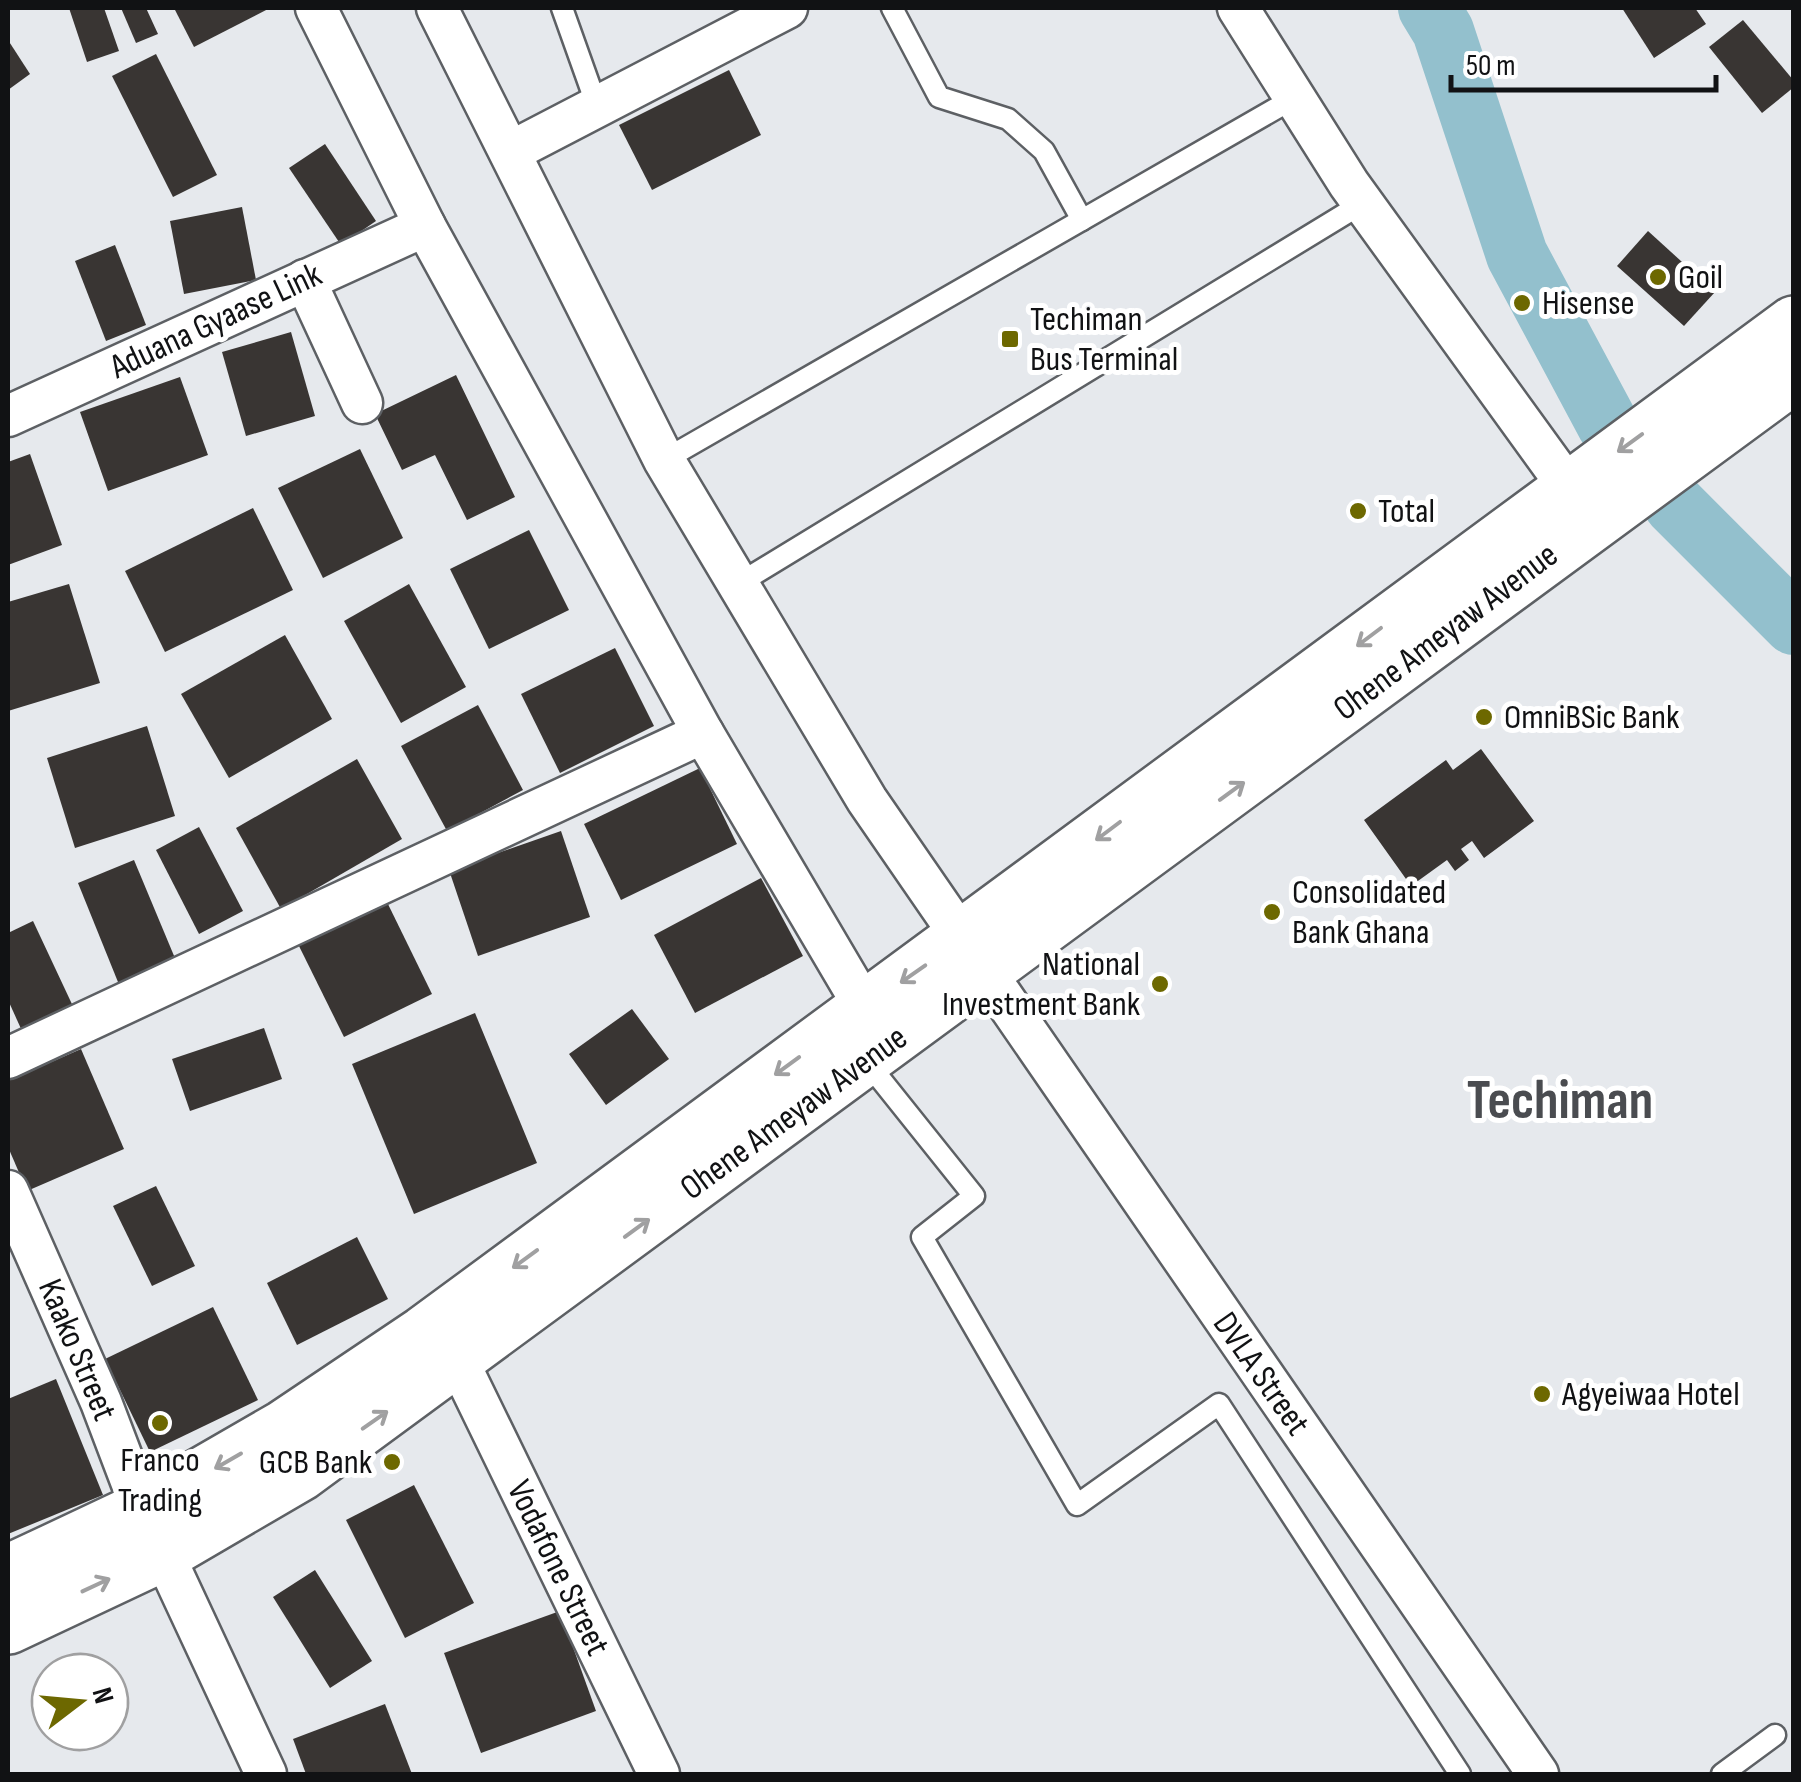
<svg xmlns="http://www.w3.org/2000/svg" width="1801" height="1782" viewBox="0 0 1801 1782" font-family="'Sofia Sans Condensed',sans-serif">
	<style>
		.lines { fill: none; stroke-linecap: round; stroke-linejoin: round }
		.river { stroke: #93c0cd; stroke-width: 62 }
		.building { fill: #393533 }
		.lane-casing { stroke: #5d6064; stroke-width: 25 }
		.street-casing { stroke: #5d6064; stroke-width: 45 }
		.highway-casing { stroke: #5d6064; stroke-width: 60 }
		.lane { stroke: #fff; stroke-width: 20 }
		.street { stroke: #fff; stroke-width: 40 }
		.highway { stroke: #fff; stroke-width: 55 }
		.oneway { stroke: #a0a0a1 }
		.poi-dot { fill: #6d6800; stroke: #fff; stroke-width: 4 }
		.labels { text-anchor: middle; dominant-baseline: central; stroke-width: 10; stroke-linejoin: round; paint-order: stroke }
		.poi-label { font-size: 35px; fill: #111214; stroke: #fff; text-anchor: start }
		.street-label { font-size: 35px; fill: #111214; stroke: #fff }
		.town-label { font-size: 55px; font-weight: bold; fill: #4a4c50; stroke: #fff }
	</style>
	<rect width="100%" height="100%" fill="#e6e9ed"/>
	<g class="lines">
		<g class="river">
			<path d="M1429,8L1443,31L1517,255L1608,425"/>
			<path d="M1674,504L1794,624"/>
		</g>
	</g>
	<g class="building">
		<path d="M69,8H104L119,51L87,62Z"/>
		<path d="M121,8H146L158,34L136,43Z"/>
		<path d="M174,8H270L194,47Z"/>
		<path d="M1622,8H1695L1706,24L1654,58Z"/>
		<path d="M1743,20L1794,81V87L1762,113L1709,47Z"/>
		<path d="M8,40L30,74L8,90Z"/>
		<path d="M156,54L217,175L173,197L112,76Z"/>
		<path d="M729,70L761,135L652,190L619,125Z"/>
		<path d="M325,144L376,221L341,245L289,168Z"/>
		<path d="M242,207L256,280L184,294L170,221Z"/>
		<path d="M1648,231L1715,292L1684,326L1617,266Z"/>
		<path d="M115,245L146,325L106,341L75,261Z"/>
		<path d="M291,332L315,416L246,436L222,352Z"/>
		<path d="M456,375L515,497L467,520L435,455L402,470L375,414Z"/>
		<path d="M180,377L208,455L108,491L80,412Z"/>
		<path d="M360,449L403,538L323,578L278,488Z"/>
		<path d="M30,454L62,545L8,565V462Z"/>
		<path d="M253,508L293,590L165,652L125,571Z"/>
		<path d="M529,530L569,610L489,649L450,569Z"/>
		<path d="M69,584L100,683L8,711V602Z"/>
		<path d="M409,584L466,687L401,723L344,621Z"/>
		<path d="M285,635L332,719L229,778L181,694Z"/>
		<path d="M615,648L654,726L560,773L521,694Z"/>
		<path d="M478,705L523,790L447,831L401,746Z"/>
		<path d="M147,726L175,816L75,848L47,758Z"/>
		<path d="M1481,749L1534,821L1484,858L1472,841L1461,849L1469,860L1455,871L1447,860L1411,886L1364,820L1446,760L1453,770Z"/>
		<path d="M357,759L402,839L281,909L236,828Z"/>
		<path d="M700,768L737,844L621,900L584,824Z"/>
		<path d="M199,827L243,911L199,934L156,850Z"/>
		<path d="M561,831L590,917L478,956L449,870Z"/>
		<path d="M134,860L177,963L120,987L78,883Z"/>
		<path d="M761,878L803,956L695,1013L654,935Z"/>
		<path d="M385,898L432,994L344,1037L297,942Z"/>
		<path d="M33,921L78,1017L27,1042L8,1000V933Z"/>
		<path d="M632,1009L669,1059L606,1105L569,1054Z"/>
		<path d="M475,1013L537,1163L414,1214L352,1064Z"/>
		<path d="M264,1028L282,1079L190,1111L172,1059Z"/>
		<path d="M81,1049L124,1149L27,1191L8,1147V1081Z"/>
		<path d="M156,1186L195,1266L152,1286L113,1206Z"/>
		<path d="M357,1237L388,1299L297,1345L267,1283Z"/>
		<path d="M213,1307L258,1400L150,1452L105,1359Z"/>
		<path d="M56,1379L103,1495L8,1534V1399Z"/>
		<path d="M414,1485L474,1603L405,1638L346,1520Z"/>
		<path d="M315,1570L372,1661L330,1688L273,1597Z"/>
		<path d="M560,1611L596,1711L481,1753L444,1653Z"/>
		<path d="M385,1704L412,1774H306L293,1739Z"/>
	</g>
	<g class="lines">
		<defs>
			<g id="lane">
				<path d="M562,8L598,109"/>
				<path d="M892,8L939,97L1008,119L1044,151L1082,220"/>
				<path d="M664,460L1296,97"/>
				<path d="M738,584L1363,203"/>
				<path d="M866,1061L974,1196L922,1237L1077,1505L1219,1404L1460,1774"/>
				<path d="M1722,1774L1775,1735"/>
			</g>
			<g id="street">
				<path d="M316,8L425,226L703,733L865,1008"/>
				<path d="M437,8L664,460L867,800L1538,1774"/>
				<path d="M1238,8L1349,184L1569,488"/>
				<path d="M510,152L787,8"/>
				<path d="M305,280L362,403"/>
				<path d="M8,416L425,226"/>
				<path d="M8,1058L703,733"/>
				<path d="M8,1191L101,1402L142,1510"/>
				<path d="M458,1361L659,1774"/>
				<path d="M163,1553L266,1774"/>
			</g>
			<g id="highway">
				<path d="M8,1573L142,1510L284,1428L424,1334L1794,324"/>
				<path d="M8,1626L163,1553L300,1473L1794,375"/>
			</g>
		</defs>
		<use href="#lane" class="lane-casing"/>
		<use href="#street" class="street-casing"/>
		<use href="#highway" class="highway-casing"/>
		<use href="#lane" class="lane"/>
		<use href="#street" class="street"/>
		<use href="#highway" class="highway"/>
	</g>
	<defs><path id="oneway-shaft" d="M-6 0H5M1.5-3L5.5 0L1.5 3" fill="none" stroke-width="1.6" stroke-linecap="round" stroke-linejoin="round" transform="scale(2.5)"/></defs>
	<g class="oneway">
		<use href="#oneway-shaft" transform="translate(1630 443) rotate(144)"/>
		<use href="#oneway-shaft" transform="translate(1369 637) rotate(143)"/>
		<use href="#oneway-shaft" transform="translate(1232 791) rotate(-36)"/>
		<use href="#oneway-shaft" transform="translate(1108 831) rotate(143)"/>
		<use href="#oneway-shaft" transform="translate(913 974) rotate(145)"/>
		<use href="#oneway-shaft" transform="translate(787 1066) rotate(144)"/>
		<use href="#oneway-shaft" transform="translate(637 1228) rotate(-36)"/>
		<use href="#oneway-shaft" transform="translate(525 1259) rotate(144)"/>
		<use href="#oneway-shaft" transform="translate(375 1420) rotate(-35)"/>
		<use href="#oneway-shaft" transform="translate(228 1461) rotate(150)"/>
		<use href="#oneway-shaft" transform="translate(96 1585) rotate(-25)"/>
	</g>
	<g class="poi-dot">
		<circle cx="1658" cy="277" r="10"/>
		<circle cx="1522" cy="303" r="10"/>
		<rect x="1000" y="329" width="20" height="20" rx="5"/>
		<circle cx="1358" cy="511" r="10"/>
		<circle cx="1484" cy="717" r="10"/>
		<circle cx="1272" cy="912" r="10"/>
		<circle cx="1160" cy="984" r="10"/>
		<circle cx="1542" cy="1394" r="10"/>
		<circle cx="160" cy="1423" r="10"/>
		<circle cx="392" cy="1462" r="10"/>
	</g>
	<g class="labels">
		<g class="poi-label">
			<text x="1678" y="277">Goil</text>
			<text x="1542" y="303">Hisense</text>
			<text x="1030" y="319">Techiman<tspan x="1030" dy="40">Bus Terminal</tspan></text>
			<text x="1378" y="511">Total</text>
			<text x="1504" y="717">OmniBSic Bank</text>
			<text x="1292" y="892">Consolidated<tspan x="1292" dy="40">Bank Ghana</tspan></text>
			<text x="1140" y="964" text-anchor="end">National<tspan x="1140" dy="40">Investment Bank</tspan></text>
			<text x="1562" y="1394">Agyeiwaa Hotel</text>
			<text x="160" y="1460" text-anchor="middle">Franco<tspan x="160" dy="40">Trading</tspan></text>
			<text x="372" y="1462" text-anchor="end">GCB Bank</text>
		</g>
		<g class="street-label">
			<text transform="translate(216 321) rotate(-25)">Aduana Gyaase Link</text>
			<text transform="translate(1446 632) rotate(-37)">Ohene Ameyaw Avenue</text>
			<text transform="translate(794 1113) rotate(-36)">Ohene Ameyaw Avenue</text>
			<text transform="translate(77 1350) rotate(67)">Kaako Street</text>
			<text transform="translate(1261 1374) rotate(55)">DVLA Street</text>
			<text transform="translate(558 1568) rotate(64)">Vodafone Street</text>
		</g>
		<g class="town-label">
			<text x="1560" y="1101">Techiman</text>
		</g>
	</g>
	<rect width="1801" height="1782" fill="none" stroke="#111214" stroke-width="20"/>
	<g transform="translate(80 1702) rotate(74)"><circle r="48" fill="#ffffff" stroke="#a0a0a1" stroke-width="2.5"/>
	<path d="M0-8L18 38L0 25L-18 38Z" fill="#6d6800"/>
	<text y="-15" font-size="28" font-weight="bold" text-anchor="middle" fill="#111214">N</text>
	</g>
	<path d="M1451 75v15h265v-15" fill="none" stroke="#111214" stroke-width="5"/>
	<text x="1466" y="75" font-size="30" fill="#111214" stroke="#ffffff" stroke-width="8" paint-order="stroke">50 m</text>
</svg>
